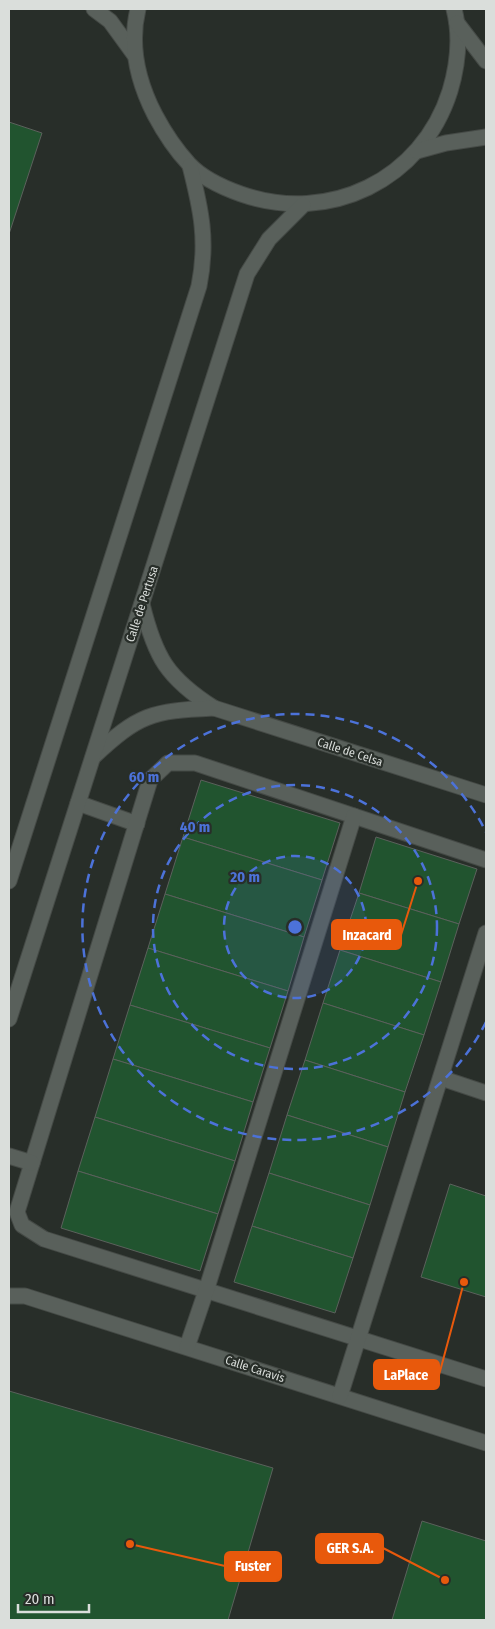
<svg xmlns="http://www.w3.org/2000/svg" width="495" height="1629" viewBox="0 0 495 1629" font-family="'Fira Sans Condensed',sans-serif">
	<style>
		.building { fill: #21542f; stroke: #5b615c }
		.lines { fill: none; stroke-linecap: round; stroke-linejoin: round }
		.minor-casing { stroke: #454a46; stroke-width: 17 }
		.minor { stroke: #59605b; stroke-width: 15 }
		.ring { fill: none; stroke: #4c72d9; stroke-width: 2.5; stroke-dasharray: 9 6 }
		.labels { text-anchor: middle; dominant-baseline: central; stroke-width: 4.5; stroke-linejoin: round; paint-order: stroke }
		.street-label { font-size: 12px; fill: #dadedb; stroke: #282e29 }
		.centre { fill: #4c72d9; stroke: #282e29; stroke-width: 2.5 }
		.ring-label { font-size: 15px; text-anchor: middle; font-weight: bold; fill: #4c72d9; stroke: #282e29; stroke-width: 4.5; stroke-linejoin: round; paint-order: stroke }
		.leader { fill: none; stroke: #e8590c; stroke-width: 2 }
		.callout-dot { fill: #e8590c; stroke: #282e29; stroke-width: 2 }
		.callout { fill: #e8590c; stroke: #e8590c; stroke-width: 2 }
		.callout-label { font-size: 14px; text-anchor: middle; font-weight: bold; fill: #fff }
	</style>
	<rect width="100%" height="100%" fill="#282e29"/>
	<g class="building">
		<path d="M9,122L42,133L9,234Z"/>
		<path d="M201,780L340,823L322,880L183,837Z"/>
		<path d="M183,837L322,880L304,937L165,894Z"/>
		<path d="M376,837L477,869L459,924L359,893Z"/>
		<path d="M359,893L459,924L441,982L340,950Z"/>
		<path d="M165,894L304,937L288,991L148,948Z"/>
		<path d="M148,948L288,991L270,1048L130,1005Z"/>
		<path d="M340,950L441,982L424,1035L323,1003Z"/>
		<path d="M323,1003L424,1035L405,1092L305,1060Z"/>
		<path d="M130,1005L270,1048L253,1102L113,1059Z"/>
		<path d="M113,1059L253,1102L235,1161L95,1117Z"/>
		<path d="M305,1060L405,1092L388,1147L287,1115Z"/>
		<path d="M287,1115L388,1147L370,1205L269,1173Z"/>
		<path d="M95,1117L235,1161L218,1214L78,1171Z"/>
		<path d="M78,1171L218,1214L200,1271L61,1228Z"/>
		<path d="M269,1173L370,1205L353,1258L252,1226Z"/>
		<path d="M450,1184L486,1196V1297L421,1277Z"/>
		<path d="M252,1226L353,1258L335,1313L234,1282Z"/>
		<path d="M9,1391L273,1468L228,1620H9Z"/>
		<path d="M422,1521L486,1541V1620H392Z"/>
	</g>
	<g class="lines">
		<defs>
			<g id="minor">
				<path d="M94,9L110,21L134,54"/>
				<path d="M138,9C129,46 138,82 155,115C164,132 176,150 189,164C202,178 224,188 241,194C329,225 422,180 450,91C458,64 461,36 454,9"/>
				<path d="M457,23L486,61"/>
				<path d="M417,151L446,143L486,137"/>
				<path d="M142,604C155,657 167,678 214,708L486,795"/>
				<path d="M93,757C139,714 151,711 214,708"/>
				<path d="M78,803L137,824"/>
				<path d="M486,860L195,763H168L150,780L17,1212L22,1225L44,1239L486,1379"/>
				<path d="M9,881L199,286C208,241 201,209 190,166"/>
				<path d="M9,1019L247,274L269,239L303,205"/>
				<path d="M441,1078L486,1093"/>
				<path d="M9,1156L32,1163"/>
				<path d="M9,1296H25L486,1443"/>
				<path d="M187,1347L206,1291L354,816"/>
				<path d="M340,1396L486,933"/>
			</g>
		</defs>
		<use href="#minor" class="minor-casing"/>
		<use href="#minor" class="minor"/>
	</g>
	<circle cx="295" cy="927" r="71" fill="#4c72d9" fill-opacity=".12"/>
	<g class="ring">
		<circle cx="295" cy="927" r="71"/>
		<circle cx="295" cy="927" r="142"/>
		<path d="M486 1022A213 213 0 1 1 486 832"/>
	</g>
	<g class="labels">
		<g class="street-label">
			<text transform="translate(142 604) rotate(-72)">Calle de Pertusa</text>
			<text transform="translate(350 752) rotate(18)">Calle de Celsa</text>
			<text transform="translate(255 1369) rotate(18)">Calle Caravis</text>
		</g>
	</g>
	<circle cx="295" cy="927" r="8" class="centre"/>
	<g class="ring-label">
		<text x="144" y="782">60 m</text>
		<text x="195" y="832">40 m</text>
		<text x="245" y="882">20 m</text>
	</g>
	<path class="leader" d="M418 881L401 935M464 1282L439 1375M445 1580L383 1548M130 1544L225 1566"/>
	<g class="callout-dot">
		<circle cx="418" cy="881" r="5"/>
		<circle cx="464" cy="1282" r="5"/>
		<circle cx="445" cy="1580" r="5"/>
		<circle cx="130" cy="1544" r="5"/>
	</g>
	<g class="callout">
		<rect x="332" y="920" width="69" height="29" rx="5"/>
		<rect x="374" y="1360" width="65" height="29" rx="5"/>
		<rect x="316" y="1534" width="67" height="29" rx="5"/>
		<rect x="225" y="1552" width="56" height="29" rx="5"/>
	</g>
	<g class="callout-label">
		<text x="367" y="940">Inzacard</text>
		<text x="406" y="1380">LaPlace</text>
		<text x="350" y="1553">GER S.A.</text>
		<text x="253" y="1571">Fuster</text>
	</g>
	<rect width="495" height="1629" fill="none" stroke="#dadedb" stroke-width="20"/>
	<path d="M18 1604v8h71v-8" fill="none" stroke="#dadedb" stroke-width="2.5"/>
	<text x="25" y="1604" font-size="15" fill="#dadedb" stroke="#282e29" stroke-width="4" paint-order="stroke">20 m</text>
</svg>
